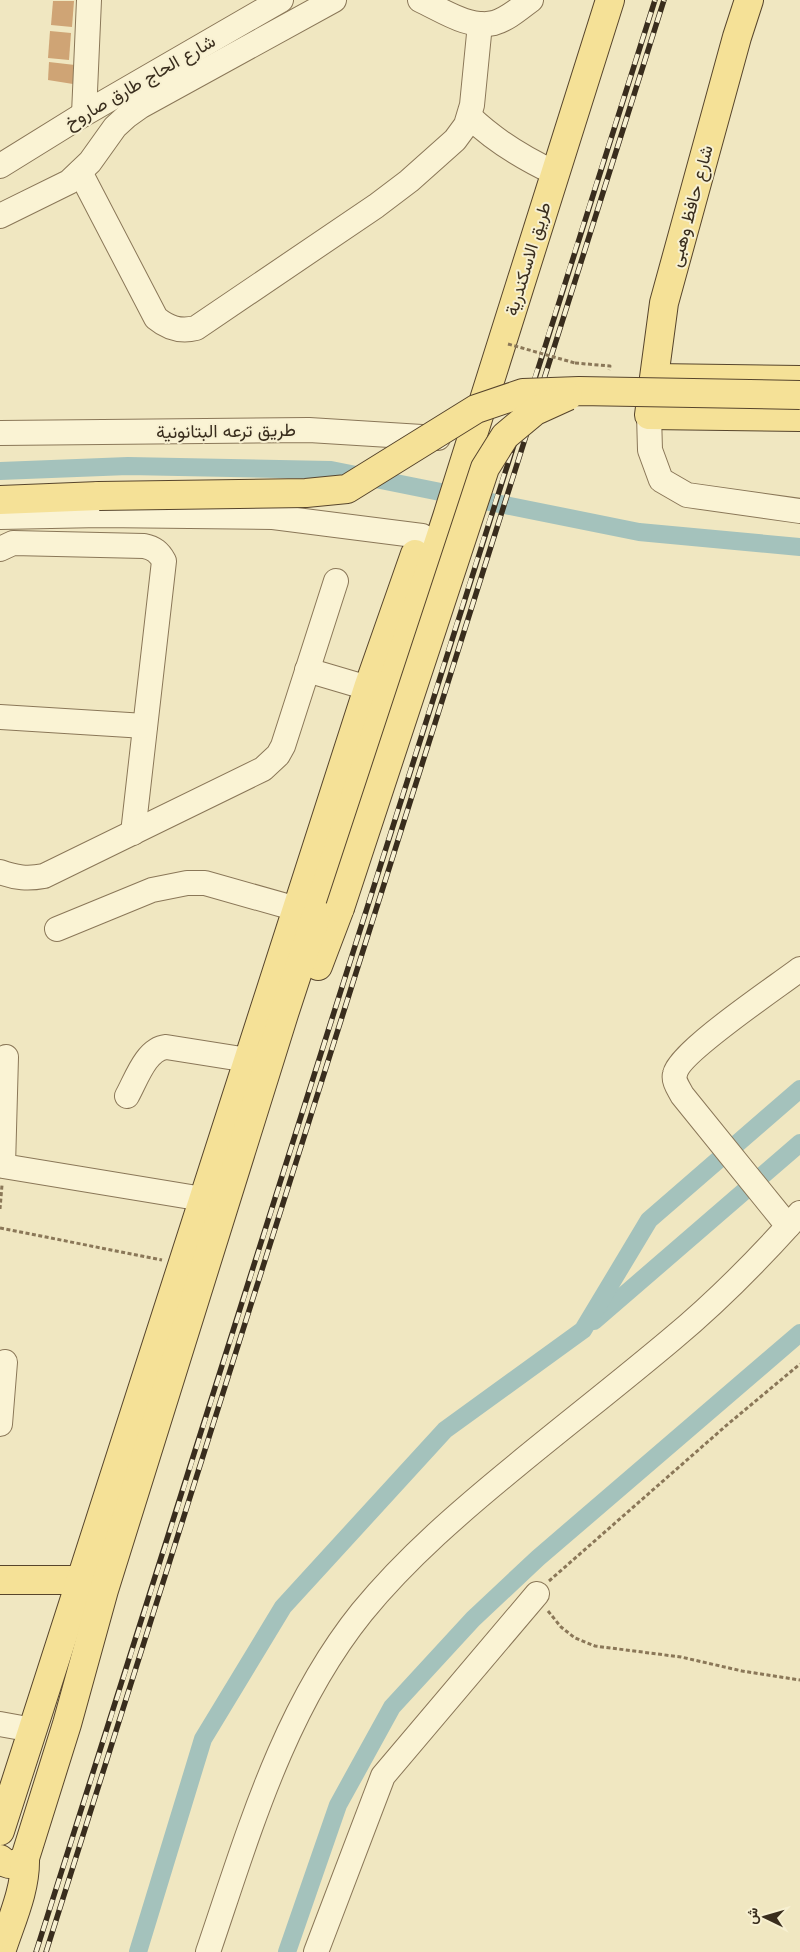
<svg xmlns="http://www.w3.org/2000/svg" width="800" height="1952" viewBox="0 0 800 1952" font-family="'Libre Baskerville',Vazirmatn,serif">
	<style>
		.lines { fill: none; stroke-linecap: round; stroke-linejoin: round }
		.canal { stroke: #a4c2bc; stroke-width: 18 }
		.building { fill: #cfa475 }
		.minor-casing { stroke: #8a7758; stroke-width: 26 }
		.major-casing { stroke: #57452c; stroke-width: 30 }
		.path { stroke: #8a7758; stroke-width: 3; stroke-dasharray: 4 2.5; stroke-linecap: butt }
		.minor { stroke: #faf3d4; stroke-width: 24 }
		.major { stroke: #f5e197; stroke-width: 28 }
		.rail-casing { stroke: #392d1d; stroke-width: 5.5 }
		.rail { stroke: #f7f0d1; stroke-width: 4; stroke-dasharray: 11; stroke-linecap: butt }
		.major-bridge-casing { stroke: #57452c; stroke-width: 30; stroke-linecap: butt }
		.path-bridge { stroke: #8a7758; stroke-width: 3; stroke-dasharray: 4 2.5; stroke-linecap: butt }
		.major-bridge { stroke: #f5e197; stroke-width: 28 }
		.labels { text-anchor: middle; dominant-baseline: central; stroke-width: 4; stroke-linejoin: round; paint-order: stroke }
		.street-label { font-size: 18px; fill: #392d1d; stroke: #f7f0d1 }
	</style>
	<rect width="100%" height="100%" fill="#f0e7c1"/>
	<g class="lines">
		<g class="canal">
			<path d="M0,471L128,466L331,470L639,532L800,547"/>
			<path d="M594,1321L800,1143"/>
			<path d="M138,1952L203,1739L283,1607L445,1430L583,1330L649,1220L800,1089"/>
			<path d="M287,1952L338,1805L392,1707L473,1619L538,1558L800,1333"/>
		</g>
	</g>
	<g class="building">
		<path d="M53,1H74L72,27L51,25Z"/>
		<path d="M50,31L71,33L69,60L48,58Z"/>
		<path d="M49,62L75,65L73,84L48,80Z"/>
	</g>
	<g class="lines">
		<defs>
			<g id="minor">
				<path d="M420,0C442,10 469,29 494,23C508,19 520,8 531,0"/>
				<path d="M84,114L89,0"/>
				<path d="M470,117C495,141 523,158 555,173"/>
				<path d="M0,166L84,114L281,0"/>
				<path d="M80,172L156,318C168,328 180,332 196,328L376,206L409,181L455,140L466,125L472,105L480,24"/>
				<path d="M0,216L69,182L90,162L115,127L127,116L141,106L334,0"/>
				<path d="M649,415L650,450L661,480L687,495L800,511"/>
				<path d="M0,433L309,430L438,438"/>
				<path d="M0,517L101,515L273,517L422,536"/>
				<path d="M0,549L13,543L144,546C154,548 159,552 164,561L133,833"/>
				<path d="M307,670L368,688"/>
				<path d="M0,717L145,726"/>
				<path d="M0,872C16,878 28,879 44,876L263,769L278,755L283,746L336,581"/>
				<path d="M57,929L152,890L187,883H205L297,909"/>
				<path d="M6,1057L3,1166L203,1199"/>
				<path d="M127,1096C136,1080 146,1049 166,1047L248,1060"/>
				<path d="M788,1226L682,1095C679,1089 673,1081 675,1074C679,1052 778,986 800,969"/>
				<path d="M0,1424L5,1362"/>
				<path d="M0,1724L33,1730"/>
				<path d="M208,1952C248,1835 283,1710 362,1612C407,1557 462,1510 517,1465C568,1423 621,1382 672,1339C719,1300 760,1258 800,1213"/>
				<path d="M316,1952L383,1776L537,1594"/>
			</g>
			<g id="major">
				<path d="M749,0L737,37L664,303L649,415L800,417"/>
				<path d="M655,378L800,380"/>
				<path d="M0,500L99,496"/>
				<path d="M318,966L340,908"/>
				<path d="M0,1580H82"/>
				<path d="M0,1831L368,688L415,554"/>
				<path d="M0,1859C9,1867 17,1865 25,1858L67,1724L104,1590L284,1014L447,517L610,0"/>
				<path d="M1,1952C11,1921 26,1890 25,1858"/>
			</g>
		</defs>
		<use href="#minor" class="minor-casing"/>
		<use href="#major" class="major-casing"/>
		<g class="path">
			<path d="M575,363L610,366L609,370"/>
			<path d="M0,1209L2,1185"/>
			<path d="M0,1228L162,1260"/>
			<path d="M549,1581L728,1424L800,1364"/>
			<path d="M548,1611L561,1627L575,1638L595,1646L681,1657L742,1671L800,1680"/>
		</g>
		<use href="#minor" class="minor"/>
		<use href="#major" class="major"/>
		<defs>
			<g id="rail">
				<path d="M36,1952C244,1302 447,650 655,0"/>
				<path d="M46,1952L664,0"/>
			</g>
		</defs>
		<use href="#rail" class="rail-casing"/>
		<use href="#rail" class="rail"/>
		<defs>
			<g id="major-bridge">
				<path d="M99,496L306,493L347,489L476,409L523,393L579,391L800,395"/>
				<path d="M340,908L485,468L505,436L535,411L568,396"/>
			</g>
		</defs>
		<use href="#major-bridge" class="major-bridge-casing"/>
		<path class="path-bridge" d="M508,344L575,363"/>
		<use href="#major-bridge" class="major-bridge"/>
	</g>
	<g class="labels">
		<g class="street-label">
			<text transform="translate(140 82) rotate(-30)">شارع الحاج طارق صاروخ</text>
			<text transform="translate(691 206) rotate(-75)">شارع حافظ وهبى</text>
			<text transform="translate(528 259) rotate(-73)">طريق الاسكندرية</text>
			<text transform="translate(226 431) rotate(-1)">طريق ترعه البتانونية</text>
		</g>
	</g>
	<g transform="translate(765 1917) rotate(275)" stroke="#f7f0d1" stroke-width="4" paint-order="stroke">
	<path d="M0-4L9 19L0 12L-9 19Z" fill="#392d1d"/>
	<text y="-8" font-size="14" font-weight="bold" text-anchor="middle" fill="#392d1d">ش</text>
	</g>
</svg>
